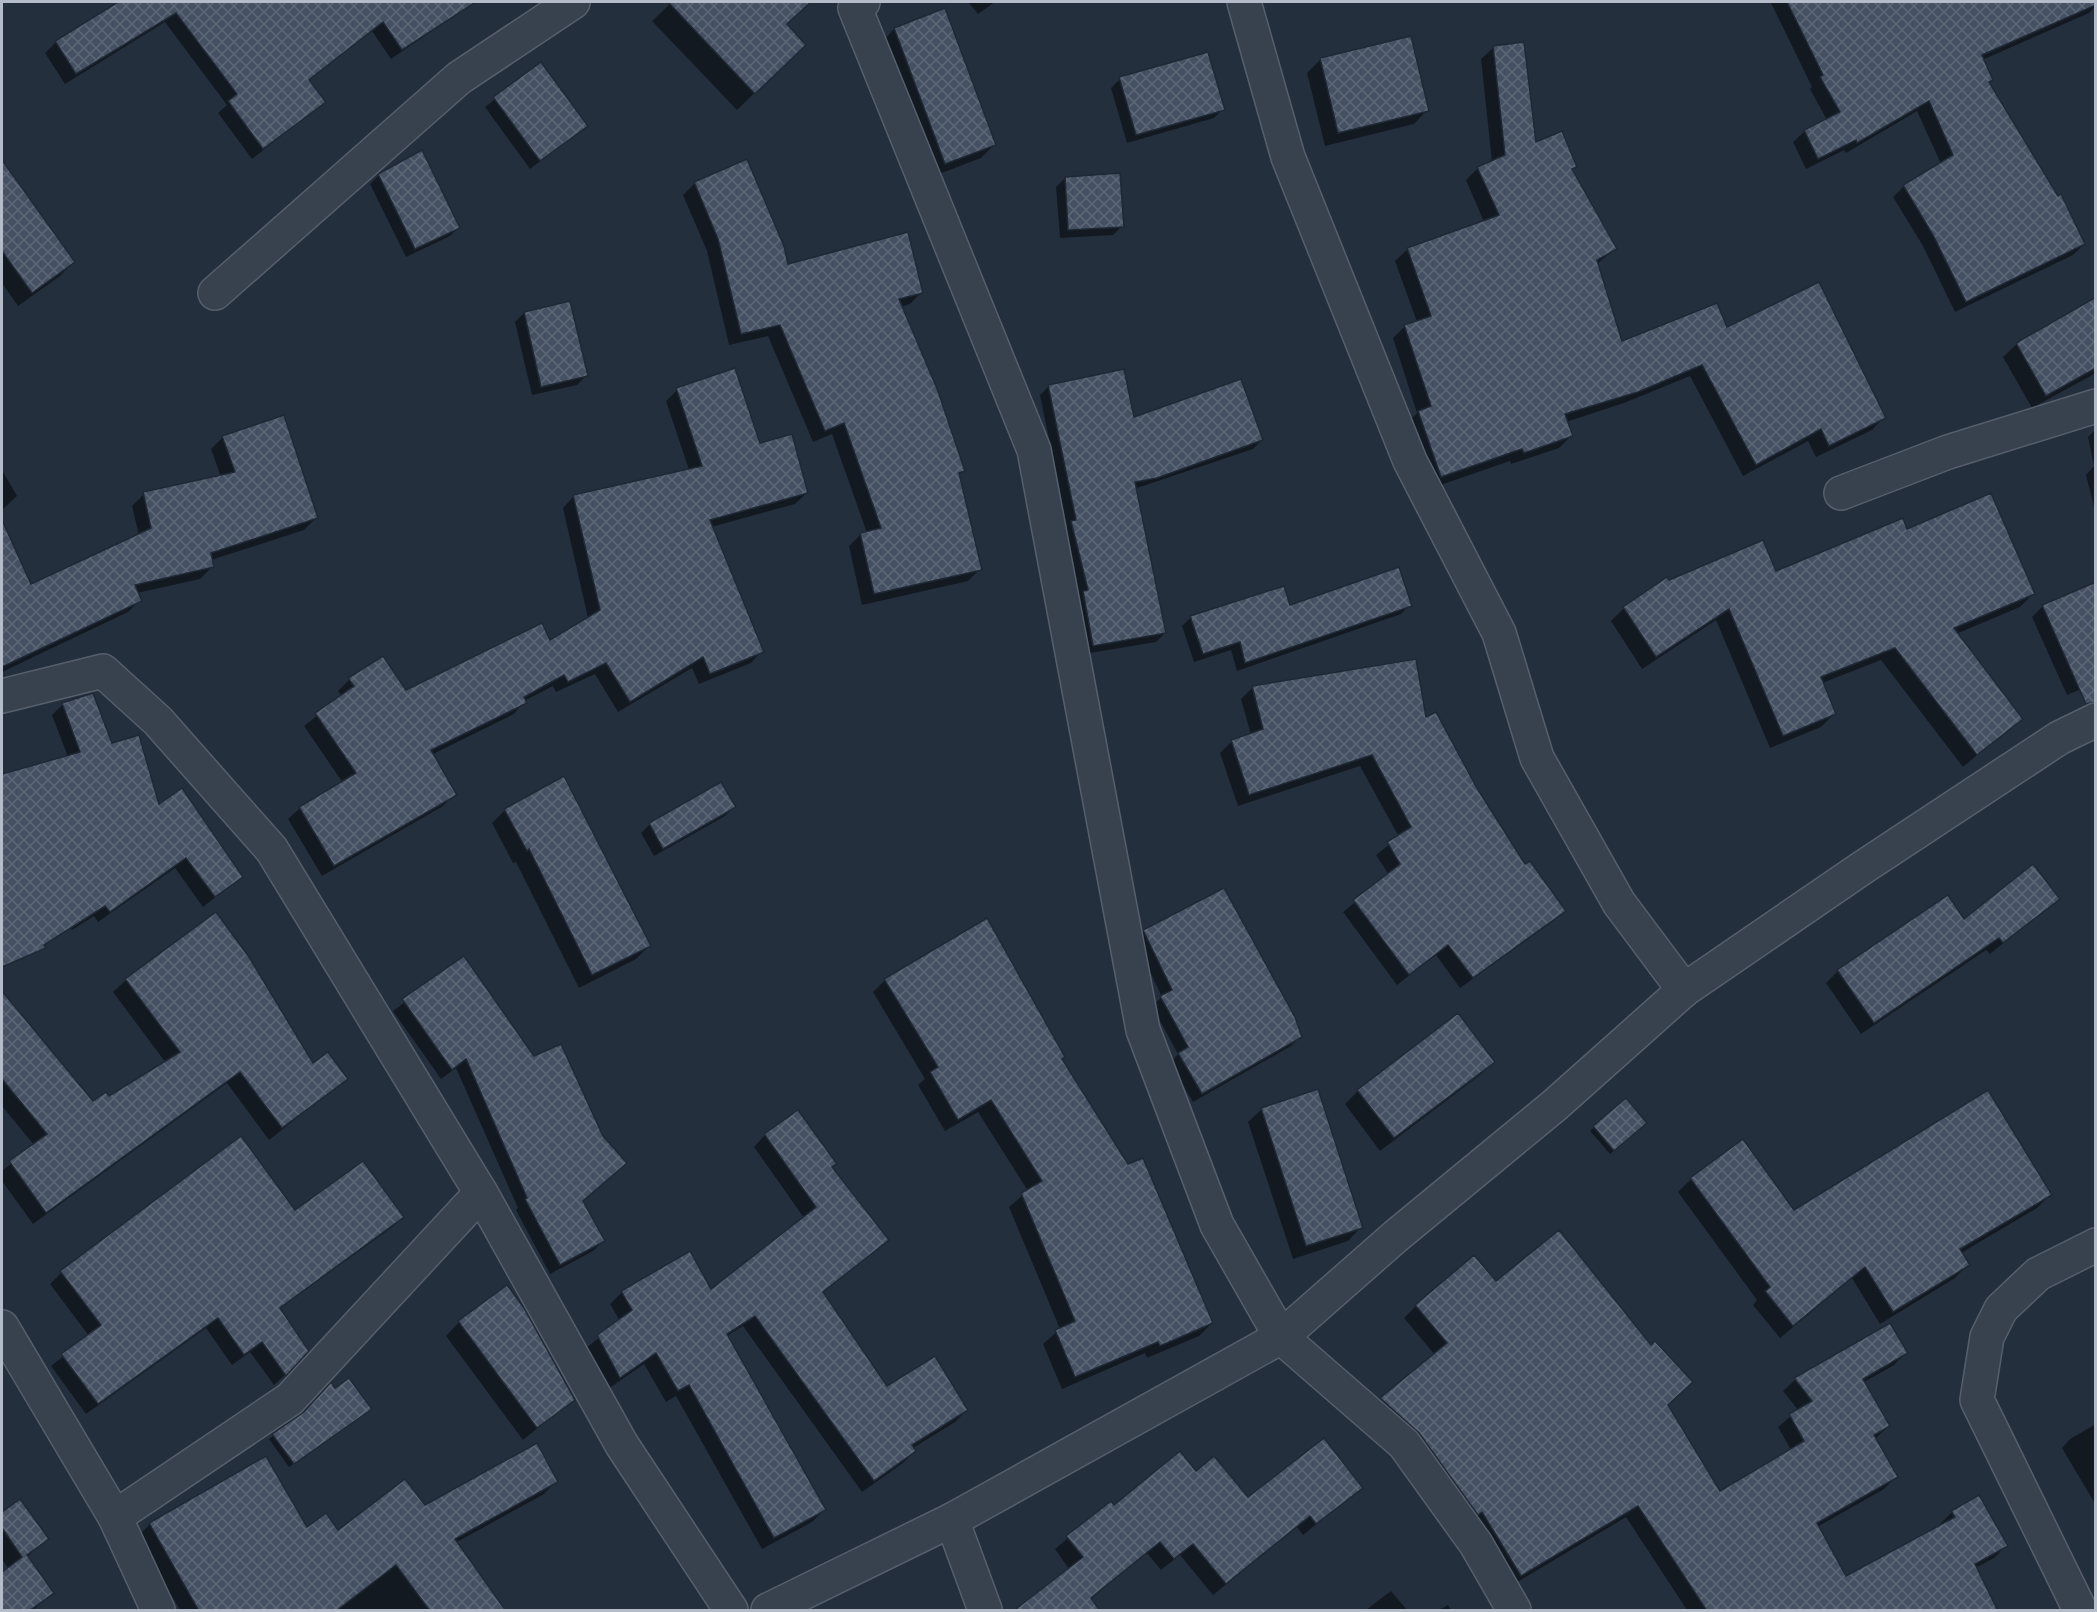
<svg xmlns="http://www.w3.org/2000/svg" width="2097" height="1612" viewBox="0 0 2097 1612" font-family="'Asap Condensed',sans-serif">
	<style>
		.shadow { fill: #0007 }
		.building { fill: url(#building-cross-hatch); stroke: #1f2835; stroke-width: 1.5 }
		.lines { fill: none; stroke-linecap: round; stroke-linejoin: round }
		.street-casing { stroke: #565f6c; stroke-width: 36 }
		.street { stroke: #38414e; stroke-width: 33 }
	</style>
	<defs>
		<pattern id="building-cross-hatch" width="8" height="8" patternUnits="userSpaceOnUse" patternTransform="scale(1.5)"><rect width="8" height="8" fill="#455162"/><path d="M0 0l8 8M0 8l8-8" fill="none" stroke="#5d6877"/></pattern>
	</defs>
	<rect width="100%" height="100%" fill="#242f3e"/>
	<g class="shadow">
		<path d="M121,2H475L391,59L372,31L308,81L324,102L252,159L218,113L227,105L165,22L65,84L45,53L56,42Z"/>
		<path d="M672,2H810L786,25V62L737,110L652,21Z"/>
		<path d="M968,2H995L978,14Z"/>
		<path d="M1773,2H2096V6L2089,13L1982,60L1992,80L1988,83L2084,244L2073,255L1955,312L1923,246L1893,197L1904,186L1941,164L1917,111L1846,153L1844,150L1806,169L1793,142L1805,131L1827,120L1810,89L1812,87L1771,3Z"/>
		<path d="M894,29L995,144L981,158L931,177L881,43Z"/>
		<path d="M1409,38L1427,110L1414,124L1325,146L1307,73L1320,60Z"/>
		<path d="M1494,47L1534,144L1575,166L1571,171L1615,249L1597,264L1621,343L1726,329L1884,417L1872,430L1816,457L1808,441L1743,476L1690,376L1624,403L1566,422L1571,436L1559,448L1511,464L1510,461L1429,489L1406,424L1417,413L1393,338L1405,326L1417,322L1395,261L1408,249L1484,222L1466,180L1478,168L1492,162L1481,59Z"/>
		<path d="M541,64L586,126L530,169L485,107Z"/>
		<path d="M1120,79L1223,109L1214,118L1127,143L1111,88Z"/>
		<path d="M2,163L73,262L60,276L18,306L2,283Z"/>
		<path d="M379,175L459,227L450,236L406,257L370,184Z"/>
		<path d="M1065,178L1122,226L1113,235L1060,238L1056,187Z"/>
		<path d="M695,183L787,266L922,292L910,304L901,307L963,471L958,476L980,569L968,581L862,605L849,546L861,534L867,533L832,434L813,442L768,336L729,345L707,251L683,195Z"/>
		<path d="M2096,299V373L2032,408L2003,357L2017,344Z"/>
		<path d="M524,313L586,376L577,385L532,395L515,322Z"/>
		<path d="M1049,386L1133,419L1262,440L1253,449L1134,489L1165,633L1156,642L1084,654L1075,602L1079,598L1063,531L1067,527L1040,395Z"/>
		<path d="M677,390L759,445L807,493L795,504L711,527L762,651L751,663L699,684L692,668L618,712L595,674L556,692L553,686L524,701L514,714L431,755L455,794L443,806L322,876L288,819L300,808L343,783L304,726L342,696L338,691L349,680L405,691L550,642L588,618L563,508L574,496L689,470L666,401Z"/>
		<path d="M2096,429V515L2086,475L2094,466L2088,437Z"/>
		<path d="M223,437L316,518L304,530L211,560L212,567L200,579L137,593L140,600L128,612L2,672V524L31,586L139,535L132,506L144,494L221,477L211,449Z"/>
		<path d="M2,470L17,496L2,510Z"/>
		<path d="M1906,531L2033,594L2020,607L1956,634L2021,718L1963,767L1881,660L1822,683L1835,713L1821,727L1770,748L1716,620L1642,669L1611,621L1624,608L1669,582L1775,573Z"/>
		<path d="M1410,605L1401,614L1237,671L1231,650L1194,662L1182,626L1191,617L1289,607Z"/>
		<path d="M2043,606L2096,683L2067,695L2032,617Z"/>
		<path d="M1252,688L1424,720L1476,789L1525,867L1564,911L1552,922L1460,988L1436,955L1397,985L1343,912L1389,875L1376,855L1399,837L1360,766L1238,806L1220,753L1232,741L1251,735L1241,699Z"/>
		<path d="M92,695L111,745L158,806L241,877L203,907L175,868L98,922L94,916L72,930L56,909L2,948V776L68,757L52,715L62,705Z"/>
		<path d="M721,784L734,807L725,816L654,856L641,833L650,824Z"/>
		<path d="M505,810L649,946L636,959L579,988L516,862L513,863L492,823Z"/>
		<path d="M2058,899L1990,954L1986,950L1861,1034L1826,983L1838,971L1964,921Z"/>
		<path d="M1144,931L1300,1037L1291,1046L1193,1102L1170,1063L1178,1054L1152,1006L1162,997L1135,940Z"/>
		<path d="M463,958L534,1058L625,1163L582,1202L603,1241L593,1251L550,1274L516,1210L518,1208L456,1068L441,1079L393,1011Z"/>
		<path d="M126,980L346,1079L269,1140L227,1083L33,1224L2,1181V1171L34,1145L2,1106V1010L10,1003L93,1103L108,1098L166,1063L113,992Z"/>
		<path d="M885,980L1061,1060L1212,1323L1199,1336L1147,1358L1145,1353L1062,1389L1043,1344L1060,1329L1009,1207L1028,1191L978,1112L945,1131L918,1085L925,1079L873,992Z"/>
		<path d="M1493,1062L1480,1075L1380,1151L1345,1104L1358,1091Z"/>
		<path d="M1626,1100L1641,1127L1610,1154L1590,1131Z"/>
		<path d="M1262,1109L1361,1227L1348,1241L1293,1259L1248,1122Z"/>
		<path d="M765,1135L835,1164L831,1168L887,1240L822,1293L887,1388L967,1410L955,1422L913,1448L915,1451L903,1463L862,1492L743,1326L727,1336L824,1510L812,1522L762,1549L676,1396L666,1402L644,1364L608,1389L586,1348L620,1321L610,1304L622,1292L711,1291L804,1218L754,1147Z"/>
		<path d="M1691,1179L1794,1212L2050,1195L2037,1208L1961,1253L1968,1265L1955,1278L1880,1324L1852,1278L1780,1338L1753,1305L1757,1300L1678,1192Z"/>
		<path d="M295,1212L402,1217L391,1228L279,1309L285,1375L274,1385L250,1352L232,1365L206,1328L86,1414L51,1366L89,1336L50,1284L61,1273Z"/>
		<path d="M1496,1283L1666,1406L1719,1493L1791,1450L1778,1427L1798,1410L1783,1391L1795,1380L1889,1325L1906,1353L1894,1365L1864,1382L1889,1426L1875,1439L1896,1477L1884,1489L1817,1527L1845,1578L1941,1526L1940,1524L1952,1512L2006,1546L1994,1558L1975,1568L1997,1610H1687L1626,1517L1509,1587L1369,1411L1435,1355L1404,1318L1416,1306Z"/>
		<path d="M459,1322L573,1399L523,1440L446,1336Z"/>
		<path d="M334,1390L366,1413L289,1467L269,1439Z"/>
		<path d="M2096,1424V1502H2094L2062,1448L2070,1439Z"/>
		<path d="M266,1458L307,1530L338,1532L425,1507L556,1481L544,1494L455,1543L504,1610H180L137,1537L150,1524Z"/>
		<path d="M1196,1473L1247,1499L1361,1488L1303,1535L1297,1527L1213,1595L1180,1555L1161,1570L1147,1553L1090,1599L1055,1549L1110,1503L1114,1507Z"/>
		<path d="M20,1501L47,1539L27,1557L52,1592L34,1610H2V1574L8,1568L2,1559V1514Z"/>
		<path d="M1391,1591L1407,1610H1366Z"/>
		<path d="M1448,1605L1451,1610H1439Z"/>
	</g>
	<g class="building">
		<path d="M118,2H476L402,50L383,22L309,80L326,102L263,149L228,101L237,94L176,13L76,74L55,41Z"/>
		<path d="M668,2H811L787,24L806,45L755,94Z"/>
		<path d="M1787,2H2096V5L1982,55L1993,80L1989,82L2058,196L2061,194L2085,244L1966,302L1933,235L1903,185L1953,155L1929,101L1857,143L1856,140L1818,159L1804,130L1840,112L1820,77L1823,75Z"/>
		<path d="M945,8L996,145L945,164L894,28Z"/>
		<path d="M1411,36L1429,111L1338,133L1320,58Z"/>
		<path d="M1524,42L1536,142L1562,131L1577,167L1572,169L1617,249L1597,260L1622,341L1717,303L1727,327L1819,282L1886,418L1829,446L1821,429L1756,465L1702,365L1638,392L1565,414L1573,436L1524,453L1522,449L1441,477L1418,411L1431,406L1404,325L1431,316L1407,248L1499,215L1477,167L1505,155L1493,46Z"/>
		<path d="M1208,52L1225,110L1136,135L1119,77Z"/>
		<path d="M541,62L588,126L540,161L493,97Z"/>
		<path d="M422,150L460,228L415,249L378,174Z"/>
		<path d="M747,159L784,246L788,264L908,232L923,293L899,299L938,391L965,471L959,473L982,570L874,594L860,533L881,528L844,423L825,431L780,325L741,334L718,239L694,182Z"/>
		<path d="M2,160L75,262L32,293L2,251Z"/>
		<path d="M1120,173L1124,227L1068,230L1065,177Z"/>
		<path d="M2096,297V368L2046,396L2016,343Z"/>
		<path d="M570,301L588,376L541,387L524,312Z"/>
		<path d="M735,368L760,443L792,434L808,493L710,520L764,652L710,674L703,657L630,702L606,663L568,682L564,675L524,697L527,703L431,750L457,795L334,866L299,807L356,773L315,713L354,686L348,678L383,656L406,690L542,623L550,640L600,610L573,495L702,466L676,388Z"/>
		<path d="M1124,369L1134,417L1241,379L1263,440L1157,478L1135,482L1166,633L1093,646L1083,591L1088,590L1071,521L1076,520L1048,385Z"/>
		<path d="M284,415L318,518L211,553L214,567L135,585L142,601L2,667V520L31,584L151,528L143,492L235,472L222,436Z"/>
		<path d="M1991,493L2035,594L1954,628L2023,719L1977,755L1895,648L1821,677L1836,714L1783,736L1729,609L1656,657L1623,607L1667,577L1669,580L1763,540L1776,571L1903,518L1907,529Z"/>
		<path d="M1399,567L1412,606L1245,663L1240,642L1203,654L1190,616L1284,586L1290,605Z"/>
		<path d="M2096,582V702L2086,704L2042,605Z"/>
		<path d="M1416,659L1426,717L1436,712L1477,788L1525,864L1530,861L1566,911L1473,978L1448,945L1409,975L1353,900L1400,864L1387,842L1411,827L1372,755L1249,795L1231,740L1263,729L1252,686Z"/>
		<path d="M93,693L112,743L139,735L159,804L182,788L243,877L215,897L186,858L110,912L105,906L44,945L46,948L2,967V774L80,752L62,703Z"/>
		<path d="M564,776L651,946L592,975L529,849L527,851L504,809Z"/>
		<path d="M721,782L736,807L663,849L649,823Z"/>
		<path d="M2033,864L2060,899L2003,943L1999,938L1874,1023L1837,970L1948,895L1964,919Z"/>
		<path d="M1224,888L1295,1017L1302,1037L1202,1094L1178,1053L1188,1047L1160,996L1172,990L1143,930Z"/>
		<path d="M216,912L249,957L313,1063L328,1052L348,1079L282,1128L240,1072L46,1213L9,1161L47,1134L2,1079V991L93,1101L106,1092L109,1096L180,1052L125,979Z"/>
		<path d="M987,918L1065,1057L1062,1059L1128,1164L1143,1158L1213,1323L1160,1346L1158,1342L1075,1377L1055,1330L1075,1321L1021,1193L1042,1181L991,1100L958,1120L930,1072L938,1067L884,979Z"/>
		<path d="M464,956L534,1056L561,1044L603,1136L627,1163L583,1201L605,1241L560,1265L525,1199L527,1198L466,1059L452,1070L402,999Z"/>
		<path d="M1458,1013L1495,1062L1394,1138L1357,1090Z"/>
		<path d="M1318,1089L1363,1228L1306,1246L1261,1108Z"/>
		<path d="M1988,1090L2052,1195L1960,1249L1970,1265L1893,1312L1865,1267L1793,1326L1765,1291L1770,1287L1690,1178L1743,1139L1794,1210Z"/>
		<path d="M1626,1098L1647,1123L1614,1151L1593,1126Z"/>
		<path d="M798,1110L837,1164L832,1167L889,1240L823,1292L887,1386L935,1356L968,1410L912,1445L916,1451L874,1481L755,1316L727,1334L826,1510L774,1538L689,1385L678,1391L656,1353L620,1378L597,1335L632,1310L621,1291L690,1251L711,1289L816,1207L764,1134Z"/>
		<path d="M241,1136L295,1210L363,1161L404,1217L280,1308L309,1351L286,1376L262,1342L244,1355L218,1318L98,1404L61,1354L101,1325L60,1271Z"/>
		<path d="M1559,1230L1651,1345L1655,1341L1693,1382L1668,1405L1720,1491L1804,1441L1789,1414L1812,1401L1794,1378L1890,1323L1908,1353L1863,1379L1890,1426L1874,1435L1898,1477L1817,1523L1846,1576L1955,1517L1951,1511L1979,1495L2008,1546L1975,1564L1998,1611H1707L1638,1506L1521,1576L1482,1512L1478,1515L1419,1433L1380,1398L1447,1343L1415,1305L1474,1255L1496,1281Z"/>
		<path d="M507,1285L524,1308L575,1400L537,1428L458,1321Z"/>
		<path d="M349,1378L372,1409L294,1464L272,1434L304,1412L331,1382L335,1388Z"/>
		<path d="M1324,1438L1363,1488L1316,1524L1310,1516L1226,1584L1193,1544L1174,1559L1160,1542L1091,1598L1100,1611H1013L1083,1557L1066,1536L1111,1501L1114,1505L1180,1451L1196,1471L1214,1456L1248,1497Z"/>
		<path d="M537,1443L558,1482L455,1539L506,1611H430L396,1565L336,1611H199L149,1523L266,1456L307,1527L326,1513L338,1530L405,1479L425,1505Z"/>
		<path d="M20,1499L49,1539L27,1555L54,1593L29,1611H2V1572L22,1557L2,1528V1512Z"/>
	</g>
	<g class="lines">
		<defs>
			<g id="street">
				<path d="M863,2L855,8L1034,450L1143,1030L1217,1225L1281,1337L1404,1444L1476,1544L1514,1610"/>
				<path d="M1244,2L1288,157L1410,461L1499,633L1537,758L1619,903L1684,990"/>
				<path d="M215,293L459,78L573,2"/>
				<path d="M1841,493L1948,452L2096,406"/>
				<path d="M2,696L103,671L158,721L272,850L481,1193L622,1445L731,1610"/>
				<path d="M2,1327L115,1517L158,1610"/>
				<path d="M115,1517L290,1399L481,1193"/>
				<path d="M952,1520L985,1610"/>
				<path d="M768,1610L952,1520L1281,1337L1396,1236L1555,1105L1684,990L1862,868L2059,738L2096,720"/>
				<path d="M2080,1610L1977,1400L1987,1337L2001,1309L2038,1274L2096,1245"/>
			</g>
		</defs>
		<use href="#street" class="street-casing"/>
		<use href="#street" class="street"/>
	</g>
	<rect width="2097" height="1612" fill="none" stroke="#b4bcc9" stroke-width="6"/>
</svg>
